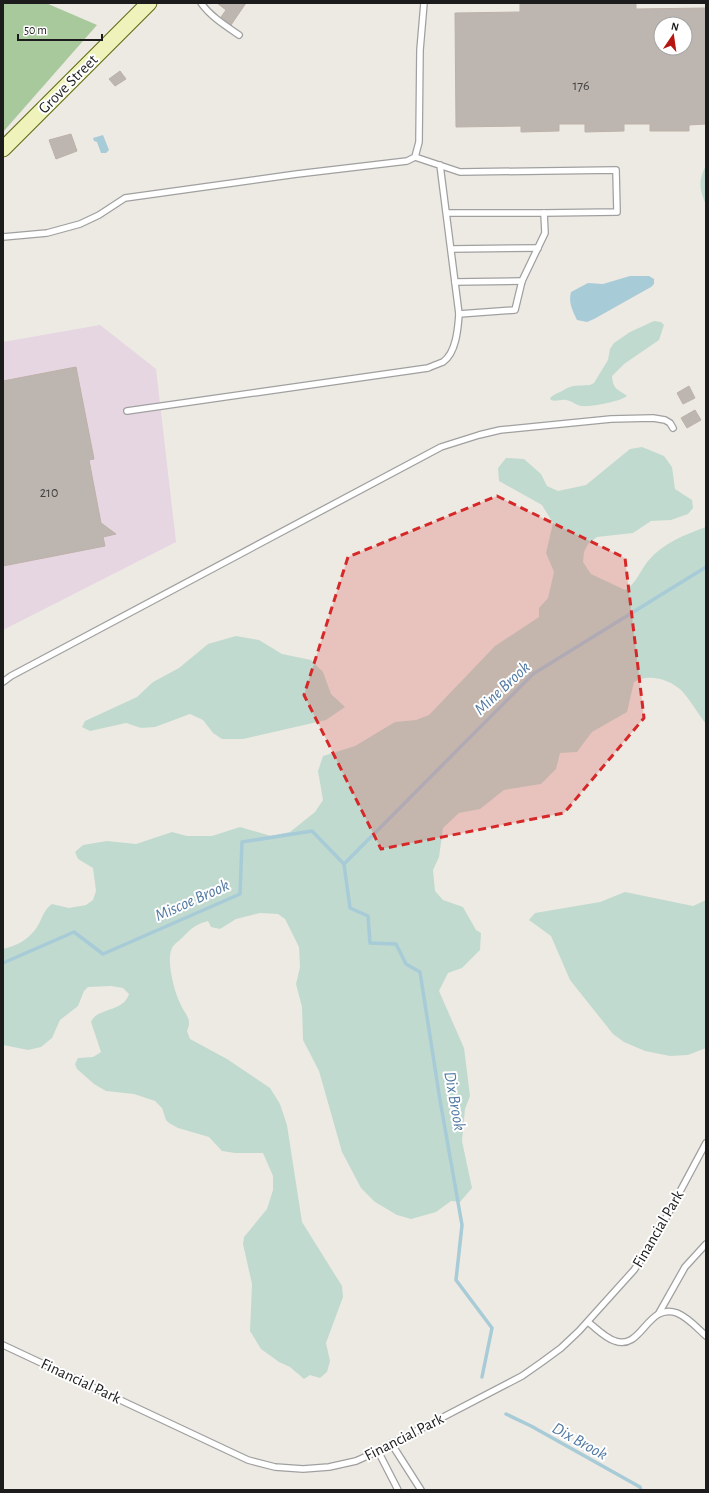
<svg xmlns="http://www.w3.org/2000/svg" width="709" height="1493" viewBox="0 0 709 1493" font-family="'Alegreya Sans',sans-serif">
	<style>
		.industrial { fill: #e5d6e2 }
		.forest { fill: #a8c99b }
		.wetland { fill: #c1dacf }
		.water { fill: #a7cbd7 }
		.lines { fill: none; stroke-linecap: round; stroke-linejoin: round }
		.stream { stroke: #a7cbd7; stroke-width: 3.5 }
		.building { fill: #bdb6b0; stroke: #bdb1a7; fill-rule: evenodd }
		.service-casing { stroke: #a0a0a0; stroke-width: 8 }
		.secondary-casing { stroke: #5d690e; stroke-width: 17 }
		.service { stroke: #fff; stroke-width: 5.5 }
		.secondary { stroke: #eff3bb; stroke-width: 15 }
		.marked { fill: #d62828; fill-opacity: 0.2; stroke: #d62828; stroke-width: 3; stroke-dasharray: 8 5; stroke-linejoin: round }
		.labels { text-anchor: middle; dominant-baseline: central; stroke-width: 4; stroke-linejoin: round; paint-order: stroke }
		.number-label { font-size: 14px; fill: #444241 }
		.street-label { font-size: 16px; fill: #1c1c1c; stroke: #fff }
		.water-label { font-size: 17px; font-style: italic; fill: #5279a3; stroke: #fff }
	</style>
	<rect width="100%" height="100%" fill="#edeae3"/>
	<path class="industrial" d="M100,325L156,369L176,542L3,630V342Z"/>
	<path class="forest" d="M3,3H46L97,25L3,132Z"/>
	<g class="wetland">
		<path d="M706,165V205C699,189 698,181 706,165Z"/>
		<path d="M654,321L661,322L664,325L659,340L624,364L612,376C613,390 618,389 627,396C619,402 591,407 581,406C576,405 572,401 566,400C561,399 556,402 551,400L550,398C554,394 558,393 562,391C573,384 578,386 590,385L594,383L608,360L610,349L614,343L630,332Z"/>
		<path d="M642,447L664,456L672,467L675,489L692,500L693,508L688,514L671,520L651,521L633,533L597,537L588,544L584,552L583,562L591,574L625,590C636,584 640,571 648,561C663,543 684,535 706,527V724C698,714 691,701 682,691C670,679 648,673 634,682L627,712L592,732L577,752L560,753L556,769L541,784L504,790L480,809L459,813L443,828L439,857L433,870L435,891L443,900L463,907L476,930L481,933L480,950L462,968L448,973L439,991L464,1048L470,1096L465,1109L462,1141L472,1188L460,1202L451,1201L436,1212L411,1219L397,1215L375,1202L361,1188L342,1152L319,1071L303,1040L302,1007L296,984L300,967L299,947L285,919L278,914L260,913L236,919L220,929L211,927L208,921C195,925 193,927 183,937C179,941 174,944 172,948C166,960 174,991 180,1003C184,1014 193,1018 187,1031L190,1039L227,1059L270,1088L280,1104L287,1125L302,1222L342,1286L343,1297L326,1343L330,1361L327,1372L320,1378L310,1375L304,1379L290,1367L279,1362L261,1349L250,1331L252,1284L243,1244L244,1237L267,1209L273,1190V1176L263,1153H235L222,1151L209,1137L178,1128L169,1123L166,1120L162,1108L155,1101L134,1094L106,1091L94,1084L77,1069L75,1064L78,1058L93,1057L101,1052L91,1022C97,1007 123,1013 129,994L123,988L111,986L88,987L84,991L78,1006L60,1020L52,1038L41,1047L28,1050L3,1045V949C16,946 26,941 35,930C42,921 42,911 52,904L69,908L86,905L93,900L96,891L93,868L78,859L75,852L83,845L107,841L136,844L172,832L187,836H212L240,827L271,836L290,832L315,812L323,800L318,771L323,756L355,746L395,722L416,720L429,715L495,646L539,617V608L548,598L554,572L546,553L553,523L542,505L499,481L498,468L506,458L524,459L541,474L547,486L558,491L586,485L630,449Z"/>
		<path d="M236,636L259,640L282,654L311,660L323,672L331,694L345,707L326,720L243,739H222L213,733L203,720L190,714L155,727L141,728L126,723L90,731L82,727L85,721L137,697L153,682L179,668L208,644Z"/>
		<path d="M625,892L693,906L706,900V1048L688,1055L670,1056L645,1051L624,1042L613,1034L570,980L551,936L529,920L535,913L600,902Z"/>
	</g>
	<g class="water">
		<path d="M103,135L109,150L106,153H101L97,142L94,141L93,138Z"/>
		<path d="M630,276H649L654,279V284L651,287L594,319L587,322L577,320C573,311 568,303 571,292L588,283L603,284Z"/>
	</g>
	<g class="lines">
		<g class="stream">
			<path d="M344,864L350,908L368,916L370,943L396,944L406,964L420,972L440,1100L462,1225L456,1280L492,1328L482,1377"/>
			<path d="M344,864L533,674L706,567"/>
			<path d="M3,963L74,932L103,954L240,894L242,842L312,831L344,864"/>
			<path d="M506,1414L531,1426L640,1487L641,1490"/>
		</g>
	</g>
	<g class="building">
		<path d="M217,3H246L231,25L221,17L226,10Z"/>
		<path d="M520,3H636V9L706,8V124L689,125V131H650V124H624V131L585,132V124H559V131L521,132V126L456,127L455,13L520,12ZM661,24H685V48H661Z"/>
		<path d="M120,71L126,79L115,86L109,79Z"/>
		<path d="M71,134L77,151L56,159L49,140Z"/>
		<path d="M76,367L94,459L89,460L101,523L116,534L103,537L105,546L3,566V381Z"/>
		<path d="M689,386L695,398L683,404L677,393Z"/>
		<path d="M695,410L701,420L687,428L681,418Z"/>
	</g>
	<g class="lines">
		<defs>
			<g id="service">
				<path d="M201,3C211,17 226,26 239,35"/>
				<path d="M415,157L460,172L616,170L617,212L544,213L545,233L522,281L515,310L459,314L440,165"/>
				<path d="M447,213H544"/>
				<path d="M3,237L47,233L80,224L99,215L125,198L297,174L407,161L415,157L419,142L420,50L424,3"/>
				<path d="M451,249L538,248"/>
				<path d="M455,282L522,281"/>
				<path d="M127,411L428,368C432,366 438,364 443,362C456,353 458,329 459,314"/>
				<path d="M3,682L11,676L441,447L479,435L500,430L611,419L653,418L665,420L670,423L673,428"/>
				<path d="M659,1313L685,1267L706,1244"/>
				<path d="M588,1322C596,1328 605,1338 615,1341C642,1351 647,1302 677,1313C689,1318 697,1328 706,1336"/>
				<path d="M3,1345L248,1460L275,1467L303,1469L329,1467L356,1461L378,1451L522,1376L542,1362L561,1348L579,1331L634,1270L653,1242L706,1143"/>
				<path d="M391,1443L421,1490"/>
				<path d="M378,1451L398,1490"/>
			</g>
			<path id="secondary" d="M3,149L149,3"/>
		</defs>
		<use href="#service" class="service-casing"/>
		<use href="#secondary" class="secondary-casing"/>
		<use href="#service" class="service"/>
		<use href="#secondary" class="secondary"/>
	</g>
	<path class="marked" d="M497,496L625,558L644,718L564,813L381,849L304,695L348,557Z"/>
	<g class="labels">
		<g class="number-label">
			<text x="581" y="86">176</text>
			<text x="49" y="493">210</text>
		</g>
		<g class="street-label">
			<text transform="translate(68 84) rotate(-45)">Grove Street</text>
			<text transform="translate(658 1229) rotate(-60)">Financial Park</text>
			<text transform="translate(81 1381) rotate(25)">Financial Park</text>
			<text transform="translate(404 1437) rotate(-27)">Financial Park</text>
		</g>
		<g class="water-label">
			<text transform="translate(502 688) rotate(-43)">Mine Brook</text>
			<text transform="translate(192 900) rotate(-24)">Miscoe Brook</text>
			<text transform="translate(455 1101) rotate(80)">Dix Brook</text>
			<text transform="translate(580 1441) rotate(29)">Dix Brook</text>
		</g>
	</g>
	<rect width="709" height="1493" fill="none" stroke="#1c1c1c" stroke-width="8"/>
	<g transform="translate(673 36) rotate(13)"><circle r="19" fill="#ffffff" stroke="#a4a4a4"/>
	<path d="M0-3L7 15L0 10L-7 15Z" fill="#b71512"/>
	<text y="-6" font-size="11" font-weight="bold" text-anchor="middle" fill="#1c1c1c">N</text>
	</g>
	<path d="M18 34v6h84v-6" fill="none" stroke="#1c1c1c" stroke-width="2"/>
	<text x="24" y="34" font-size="12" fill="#1c1c1c" stroke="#ffffff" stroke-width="3" paint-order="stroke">50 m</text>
</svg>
